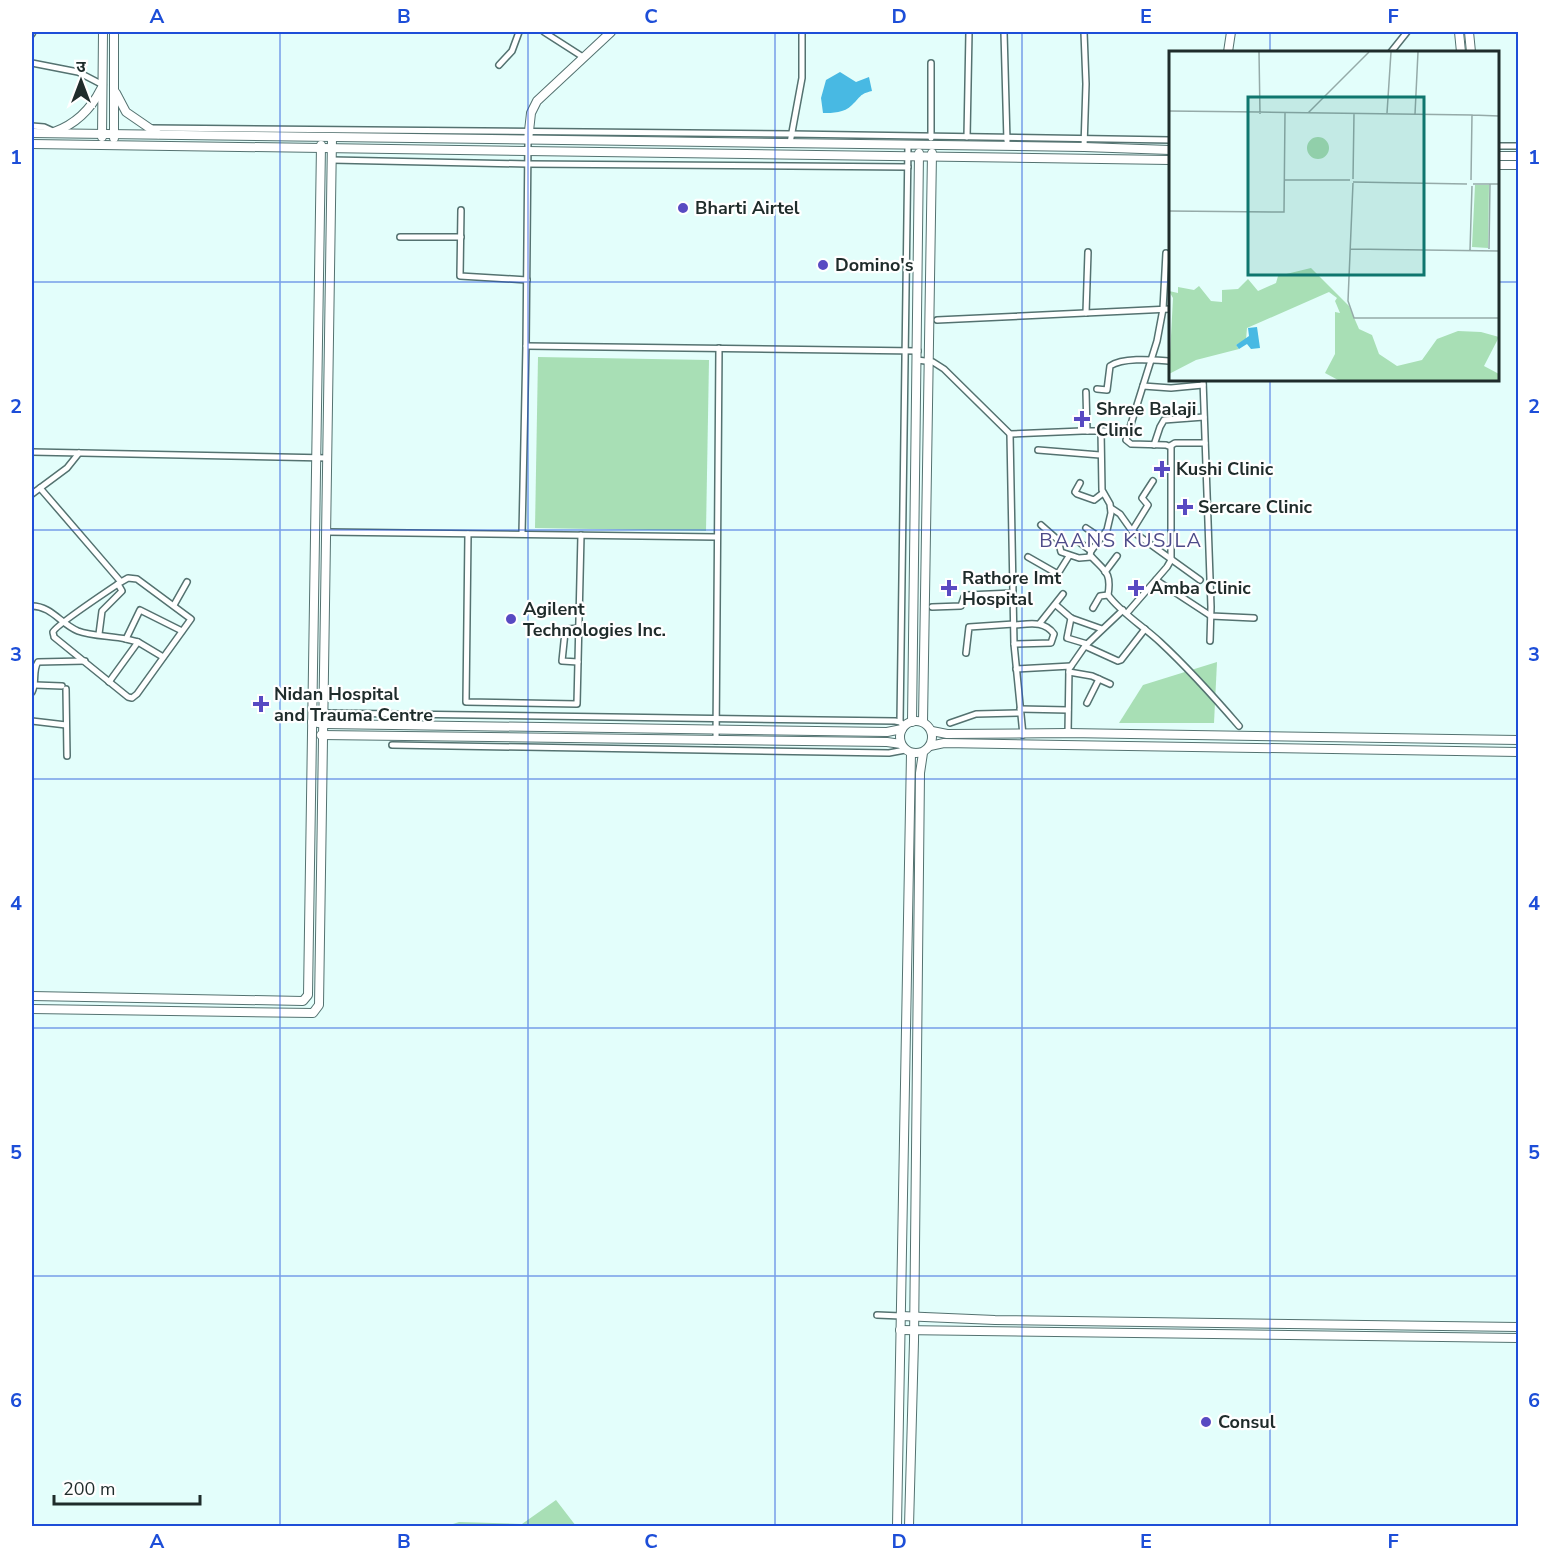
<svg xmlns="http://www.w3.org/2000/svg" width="1550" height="1558" viewBox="0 0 1550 1558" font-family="'Nunito Sans','Noto Sans Devanagari',sans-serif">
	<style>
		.green { fill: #a8dfb5 }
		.water { fill: #48b9e3 }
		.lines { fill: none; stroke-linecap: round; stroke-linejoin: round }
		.street-casing { stroke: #547270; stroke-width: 8 }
		.secondary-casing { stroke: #547270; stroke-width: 10 }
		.street { stroke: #fff; stroke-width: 5 }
		.secondary { stroke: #fff; stroke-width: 8 }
		.grid { fill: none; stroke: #1d4ed8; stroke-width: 1.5; stroke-opacity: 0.55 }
		.poi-dot { fill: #584ac2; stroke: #fff; stroke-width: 2 }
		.labels { text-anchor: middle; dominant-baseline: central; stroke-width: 4.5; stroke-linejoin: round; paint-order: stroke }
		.poi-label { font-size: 18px; font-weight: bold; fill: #1f2c2b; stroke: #fff; text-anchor: start }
		.neighbourhood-label { font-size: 20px; letter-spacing: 1.5px; fill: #4d4b89; stroke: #fff }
		.inset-road { fill: none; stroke: #95aaa8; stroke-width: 1.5 }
		.view { fill: #0f766e; fill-opacity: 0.15; stroke: #0f766e; stroke-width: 3 }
		.inset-edge { fill: none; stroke: #1f2c2b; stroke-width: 3 }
		.neatline { fill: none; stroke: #1d4ed8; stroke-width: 2 }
		.grid-label { font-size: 20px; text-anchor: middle; font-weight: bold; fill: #1d4ed8 }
	</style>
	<rect width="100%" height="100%" fill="#e3fefb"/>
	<g class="green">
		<path d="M538,357L709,360L706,531L535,528Z"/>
		<path d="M1217,662L1214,723H1119L1143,685Z"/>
		<path d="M556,1500L576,1526H447L459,1522L522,1524Z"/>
	</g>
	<path class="water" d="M840,72L856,82L869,77L872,91C859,94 861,97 852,105C844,113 833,113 823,113L821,98L826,80Z"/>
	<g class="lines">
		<defs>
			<g id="street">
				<path d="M544,32L583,57"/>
				<path d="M1004,32L1007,141"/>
				<path d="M32,34L33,32"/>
				<path d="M1391,52L1407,32"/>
				<path d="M32,63L78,72L103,85"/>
				<path d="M931,63V138"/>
				<path d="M499,65L512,51L519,32"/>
				<path d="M32,126L44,127L55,132"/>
				<path d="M150,128L791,134L1170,140"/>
				<path d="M967,137L969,32"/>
				<path d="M790,143L802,78V32"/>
				<path d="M1498,146H1518"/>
				<path d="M1084,147L1086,84L1084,32"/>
				<path d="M332,160L528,164L908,167"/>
				<path d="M461,210L460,276L527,280"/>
				<path d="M400,237H461"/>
				<path d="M1086,313L1088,252"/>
				<path d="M937,320L1170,309"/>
				<path d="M526,346L918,351"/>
				<path d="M917,360L933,362L944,369L1010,434L1082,431H1128"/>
				<path d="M1203,380L1211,607L1210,641"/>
				<path d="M1143,386L1171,388L1203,385"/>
				<path d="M1097,389L1107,390L1110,366C1124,357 1154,360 1170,361"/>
				<path d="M1086,392L1087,431"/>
				<path d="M1101,431L1102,490L1110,504L1111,513L1107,530L1091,551L1090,555C1104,571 1112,571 1108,595C1121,613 1143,626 1160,642C1188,668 1214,697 1239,726"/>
				<path d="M1010,434L1014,644L1023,735"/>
				<path d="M1154,445L1160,427L1164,420L1204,417"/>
				<path d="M1170,446L1175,443H1205"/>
				<path d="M1038,450L1100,455"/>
				<path d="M32,452L328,458"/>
				<path d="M1080,483L1075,492L1077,494L1094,500L1103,493"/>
				<path d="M40,488L121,582L128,578L137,579L191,619L137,694L132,698L128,697L54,637C54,635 53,634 53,632C55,626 112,588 121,582"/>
				<path d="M32,494L67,468L79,453"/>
				<path d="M1111,508L1120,514L1132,531L1200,580"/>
				<path d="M1041,525L1058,540L1061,552L1079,558L1091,557"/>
				<path d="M1086,528L1101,538"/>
				<path d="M1132,531L1148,505L1142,498L1153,481"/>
				<path d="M327,532L717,537"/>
				<path d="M468,534L466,702L577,704L581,535"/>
				<path d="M522,534L526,346L528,140"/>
				<path d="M1079,542L1091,551"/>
				<path d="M1028,557L1056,573L1059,572L1069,556"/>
				<path d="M1105,572L1117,556"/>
				<path d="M1156,580L1211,616L1254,618"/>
				<path d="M174,605L187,582"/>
				<path d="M1056,605L1071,618L1102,629"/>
				<path d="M32,606C51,606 61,624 78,631C91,636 112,636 126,639L140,610L182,631"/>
				<path d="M932,607L961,606L964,597L967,595L1013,593"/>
				<path d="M1093,608L1100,596L1108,595"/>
				<path d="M1127,613L1167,567L1171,560V447L1166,445L1131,444L1126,440L1157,341L1163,309L1166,253"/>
				<path d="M1071,618L1067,638L1087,644"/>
				<path d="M1040,623L1063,594"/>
				<path d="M1014,625C1029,624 1044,620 1054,634L1051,643L1014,644"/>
				<path d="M99,634L102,611L122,591L118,584"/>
				<path d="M138,642L163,657"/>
				<path d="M1085,646L1118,661L1121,660L1145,629"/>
				<path d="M966,653L969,627L1014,624"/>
				<path d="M578,662L562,661L565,632L568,629L579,628"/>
				<path d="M1016,669L1071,666"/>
				<path d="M1069,672L1092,676L1110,684"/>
				<path d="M109,682L138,642L126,639"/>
				<path d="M35,685L62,686"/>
				<path d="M66,689L67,756"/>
				<path d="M32,692C37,683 32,671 38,662L85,661"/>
				<path d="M1087,703L1099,679"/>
				<path d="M1020,709L1068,710"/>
				<path d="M325,713L895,721L900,722L905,726"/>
				<path d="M32,721L66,725"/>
				<path d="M900,722L908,145"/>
				<path d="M950,723L976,714L1020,713"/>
				<path d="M1068,733L1069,669L1085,646L1123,610"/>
				<path d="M716,741L719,348"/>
				<path d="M392,745L889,753L905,750"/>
				<path d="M877,1315L901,1316"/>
			</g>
			<g id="secondary">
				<path d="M114,32V138"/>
				<path d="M1459,32L1461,52"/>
				<path d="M1469,32L1471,52"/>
				<path d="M1228,52L1231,32"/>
				<path d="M116,93L126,112L158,134"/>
				<path d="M54,132C76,124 91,109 101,89"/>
				<path d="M32,133L1084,147L1170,150"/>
				<path d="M102,137L103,32"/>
				<path d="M528,140L531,113L537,101L611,32"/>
				<path d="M32,144L1170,160"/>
				<path d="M1498,156H1518"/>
				<path d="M1498,165H1518"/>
				<circle cx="916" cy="737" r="16"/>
				<path d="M312,722L325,724L887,732L902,729"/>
				<path d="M912,722L919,153"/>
				<path d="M923,722L932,153"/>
				<path d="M932,731L947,734L1068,733L1518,740"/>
				<path d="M321,735L887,742L901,744"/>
				<path d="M930,746L944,743L1518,752"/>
				<path d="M32,996L303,1001L308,995L321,145"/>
				<path d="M32,1009L313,1013L319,1005L332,138"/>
				<path d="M901,1316L995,1320L1518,1327"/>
				<path d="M900,1330L1518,1338"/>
				<path d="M897,1526L911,753"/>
				<path d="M909,1526L914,1341L920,773L923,753"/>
			</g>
		</defs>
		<use href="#street" class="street-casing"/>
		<use href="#secondary" class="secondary-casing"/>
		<use href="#street" class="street"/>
		<use href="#secondary" class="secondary"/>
	</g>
	<path class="grid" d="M280,32V1526M528,32V1526M775,32V1526M1022,32V1526M1270,32V52M32,282H1170M1498,282H1518M1270,380V1526M32,530H1518M32,779H1518M32,1028H1518M32,1276H1518"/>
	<g class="poi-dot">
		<circle cx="683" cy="208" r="6"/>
		<circle cx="823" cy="265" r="6"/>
		<path d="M1079 410h6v6h6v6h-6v6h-6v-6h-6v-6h6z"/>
		<path d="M1159 460h6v6h6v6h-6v6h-6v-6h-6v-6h6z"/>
		<path d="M1182 498h6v6h6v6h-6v6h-6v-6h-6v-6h6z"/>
		<path d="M946 579h6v6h6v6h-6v6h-6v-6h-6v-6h6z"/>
		<path d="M1133 579h6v6h6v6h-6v6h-6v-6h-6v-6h6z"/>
		<circle cx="511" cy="619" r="6"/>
		<path d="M258 695h6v6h6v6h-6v6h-6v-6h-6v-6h6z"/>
		<circle cx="1206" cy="1422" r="6"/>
	</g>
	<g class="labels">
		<g class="poi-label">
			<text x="695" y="208">Bharti Airtel</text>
			<text x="835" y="265">Domino's</text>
			<text x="1096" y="409">Shree Balaji<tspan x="1096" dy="21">Clinic</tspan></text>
			<text x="1176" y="469">Kushi Clinic</text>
			<text x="1198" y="507">Sercare Clinic</text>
			<text x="962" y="578">Rathore Imt<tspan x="962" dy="21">Hospital</tspan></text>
			<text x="1150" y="588">Amba Clinic</text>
			<text x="523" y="609">Agilent<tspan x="523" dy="21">Technologies Inc.</tspan></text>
			<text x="274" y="694">Nidan Hospital<tspan x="274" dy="21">and Trauma Centre</tspan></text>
			<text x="1218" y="1422">Consul</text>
		</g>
		<g class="neighbourhood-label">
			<text x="1121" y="540">BAANS KUSJLA</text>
		</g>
	</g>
	<g transform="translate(1169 51)">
		<rect width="330" height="330" fill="#e3fefb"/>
		<path d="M138 97a11 11 0 1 1 22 0a11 11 0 1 1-22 0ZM306,134H320L319,197L303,196ZM142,217L180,255L190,278L203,284L210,303L228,315L253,309L268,288L289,280L312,281L330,286L315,315L330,323V329H169L156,322L166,303V261L171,262L166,250L168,247L160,241L78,277L77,289L67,294L70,298L27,309L0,323L4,247L0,240L9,242V236L25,239L30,235L42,250L53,251V239L69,238L79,228L89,240L107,232L109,225Z" fill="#a8dfb5"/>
		<path d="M88,276L91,297L82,298L78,293L70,298L67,294L80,285L79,277Z" fill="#48b9e3"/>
		<path class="inset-road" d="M90,1L91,63M0,60L90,61M90,61L303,64L302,129M139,62L200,1M218,62L222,1M246,63L249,1M303,64L330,65M184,128L185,63M115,129H181M184,131L298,133M184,132L179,250L185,267H330M304,133H330M0,160L115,161L116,62M181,198L330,200M320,198L321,133M301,199L303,135"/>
		<path class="view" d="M79,46H255V224H79Z"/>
		<rect width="330" height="330" class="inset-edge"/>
	</g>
	<rect width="1550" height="1558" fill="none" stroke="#ffffff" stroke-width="66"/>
	<g transform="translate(81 81)" stroke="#ffffff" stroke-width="4.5" paint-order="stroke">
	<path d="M0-4.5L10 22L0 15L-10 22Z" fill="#1f2c2b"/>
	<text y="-9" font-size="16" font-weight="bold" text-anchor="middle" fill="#1f2c2b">उ</text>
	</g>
	<path d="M54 1495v9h146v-9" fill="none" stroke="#1f2c2b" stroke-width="3"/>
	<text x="63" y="1495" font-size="18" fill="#1f2c2b" stroke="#ffffff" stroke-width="4.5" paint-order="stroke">200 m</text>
	<rect x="33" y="33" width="1484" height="1492" class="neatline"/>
	<g class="grid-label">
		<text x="157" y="23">A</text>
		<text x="404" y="23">B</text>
		<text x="651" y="23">C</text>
		<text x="899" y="23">D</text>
		<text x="1146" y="23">E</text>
		<text x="1393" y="23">F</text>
		<text x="16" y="164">1</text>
		<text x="1534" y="164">1</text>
		<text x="16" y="413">2</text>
		<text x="1534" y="413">2</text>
		<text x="16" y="661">3</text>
		<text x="1534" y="661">3</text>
		<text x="16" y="910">4</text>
		<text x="1534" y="910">4</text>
		<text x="16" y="1159">5</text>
		<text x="1534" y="1159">5</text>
		<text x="16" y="1407">6</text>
		<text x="1534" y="1407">6</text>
		<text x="157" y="1548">A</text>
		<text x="404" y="1548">B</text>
		<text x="651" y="1548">C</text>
		<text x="899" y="1548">D</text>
		<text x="1146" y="1548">E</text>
		<text x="1393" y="1548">F</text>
	</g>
</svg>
